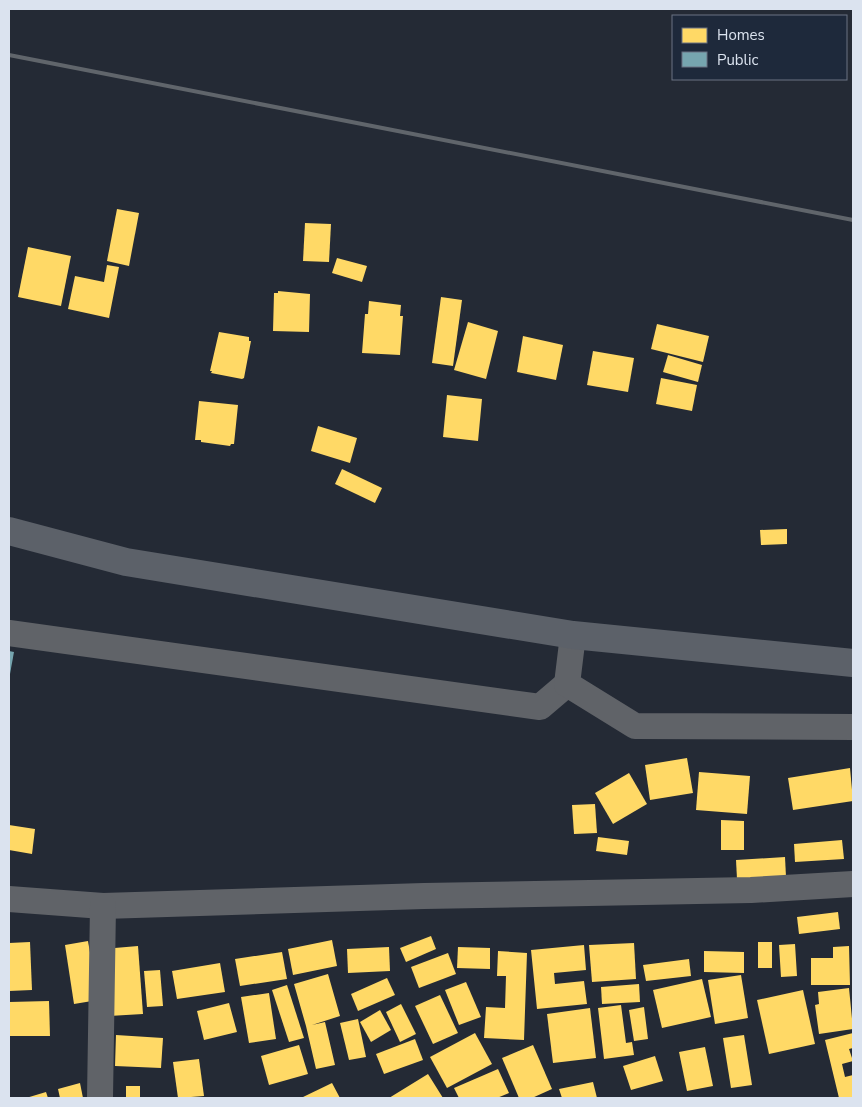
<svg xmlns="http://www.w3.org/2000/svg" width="862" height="1107" viewBox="0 0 862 1107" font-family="'Nunito Sans',sans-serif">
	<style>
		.homes { fill: #ffd966 }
		.public { fill: #76a5af }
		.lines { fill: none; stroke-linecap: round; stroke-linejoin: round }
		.minor { stroke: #606368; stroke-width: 26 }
		.highway { stroke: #5c6169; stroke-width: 28 }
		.rail { stroke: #60656b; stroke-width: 4 }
	</style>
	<rect width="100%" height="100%" fill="#242a35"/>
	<g class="homes">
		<path d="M117,209L139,213L129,266L107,261Z"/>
		<path d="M305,223L331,224L329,262L303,261Z"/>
		<path d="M28,247L71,256L61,306L18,297Z"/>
		<path d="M337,258L367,266L362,282L332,273Z"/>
		<path d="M107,265L119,267L109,318L68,309L75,276L104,282Z"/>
		<path d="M278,291L310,294L309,332L273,331L274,293H278Z"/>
		<path d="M441,297L462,300L453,366L432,363Z"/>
		<path d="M369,301L401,305L400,316H403L400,355L362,353L365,314H368Z"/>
		<path d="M468,322L498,331L486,379L454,370Z"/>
		<path d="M657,324L709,336L703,362L651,349Z"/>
		<path d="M219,332L249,337V341H251L244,378L242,379L211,373L212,371H210Z"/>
		<path d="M523,336L563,345L556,380L517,372Z"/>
		<path d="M593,351L634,358L628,392L587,385Z"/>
		<path d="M668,355L702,365L698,382L663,372Z"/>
		<path d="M661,378L697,385L692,411L656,404Z"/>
		<path d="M447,395L482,399L478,441L443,437Z"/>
		<path d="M199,401L238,405L234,444H231L230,446L201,442V440H195Z"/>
		<path d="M318,426L357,438L350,463L311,451Z"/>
		<path d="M342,469L382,488L375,503L335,484Z"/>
		<path d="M787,529V544L761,545L760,530Z"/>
		<path d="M687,758L693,793L650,800L645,765Z"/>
		<path d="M850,768L853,801L793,810L788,778Z"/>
		<path d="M699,772L750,776L747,814L696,810Z"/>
		<path d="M629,773L647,804L613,824L595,793Z"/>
		<path d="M595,804L597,833L574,834L572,805Z"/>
		<path d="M721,820L744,821V850H721Z"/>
		<path d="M9,825L35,829L32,854L9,850Z"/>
		<path d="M598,837L629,841L627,855L596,851Z"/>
		<path d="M842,840L844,859L795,862L794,844Z"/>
		<path d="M785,857L786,877L737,879L736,860Z"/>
		<path d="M838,912L840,929L799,934L797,917Z"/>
		<path d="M431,936L436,949L406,962L400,948Z"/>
		<path d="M332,940L337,966L293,975L288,949Z"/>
		<path d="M88,941L98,1000L74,1004L65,945Z"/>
		<path d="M30,942L32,990L9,991V943Z"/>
		<rect x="758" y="942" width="14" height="26"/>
		<path d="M634,943L636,979L592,982L589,945Z"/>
		<path d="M795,944L797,976L781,977L779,945Z"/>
		<path d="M584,945L586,970L554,973L555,984L584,981L587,1004L537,1009L531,950Z"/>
		<path d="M138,946L143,1014L109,1016L103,949Z"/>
		<path d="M849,946L850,985H811V958H833V947Z"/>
		<path d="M389,947L390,971L348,973L347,949Z"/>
		<path d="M458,947L490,948V969L457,968Z"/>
		<path d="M498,951L527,953L524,1040L484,1038L486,1007L505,1008L506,976H497Z"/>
		<path d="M704,951L744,952V973L704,972Z"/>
		<path d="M282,952L287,979L240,986L235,959Z"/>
		<path d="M448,953L456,974L419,988L411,967Z"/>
		<path d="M689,959L691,976L646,981L643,965Z"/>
		<path d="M220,963L225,992L177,999L172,971Z"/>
		<path d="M160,970L163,1006L147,1007L144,971Z"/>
		<path d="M328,974L340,1016L312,1025L325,1022L335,1065L316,1069L306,1026L294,984Z"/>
		<path d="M741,975L748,1018L715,1024L708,980Z"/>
		<path d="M387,978L395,995L358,1011L351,994Z"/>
		<path d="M702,979L711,1017L662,1028L653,990Z"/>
		<path d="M466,982L481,1017L459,1025L445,990Z"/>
		<path d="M639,984L640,1002L602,1004L601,987Z"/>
		<path d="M287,985L304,1038L289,1042L272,990Z"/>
		<path d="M849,988L853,1029L819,1034L815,1005L819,1004L818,992Z"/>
		<path d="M803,990L815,1044L769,1054L757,1000Z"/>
		<path d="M269,993L276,1039L249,1043L241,997Z"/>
		<path d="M440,995L458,1033L433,1044L415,1006Z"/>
		<path d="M49,1001L50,1036H9V1002Z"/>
		<path d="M229,1003L237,1032L204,1040L197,1011Z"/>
		<path d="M401,1004L416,1034L400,1042L386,1012Z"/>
		<path d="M621,1005L626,1043L632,1042L634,1055L604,1059L598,1008Z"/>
		<path d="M644,1007L648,1039L634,1041L629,1010Z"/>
		<path d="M590,1008L596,1058L553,1063L547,1014Z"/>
		<path d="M380,1010L391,1030L371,1042L360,1022Z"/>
		<path d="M358,1019L366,1057L349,1060L340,1023Z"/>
		<path d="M475,1033L492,1064L447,1088L430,1057Z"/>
		<path d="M853,1033V1048L849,1049L853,1061L842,1064L845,1077L853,1075V1098H839L825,1040Z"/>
		<path d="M116,1035L163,1038L161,1068L115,1066Z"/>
		<path d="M744,1035L752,1085L731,1088L723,1038Z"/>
		<path d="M415,1039L423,1060L384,1074L376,1054Z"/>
		<path d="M299,1045L308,1074L269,1085L261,1056Z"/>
		<path d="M533,1045L552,1089L532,1098H519L502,1058Z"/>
		<path d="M705,1047L713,1086L687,1091L679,1052Z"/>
		<path d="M655,1056L663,1081L631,1090L623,1066Z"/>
		<path d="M199,1059L204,1096L178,1098L173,1062Z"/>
		<path d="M498,1069L509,1093L497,1098H459L454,1088Z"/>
		<path d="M428,1074L443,1098H389Z"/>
		<path d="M593,1082L597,1098H562L559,1089Z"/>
		<path d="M80,1083L83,1098H60L58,1089Z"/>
		<path d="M332,1083L340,1098H301Z"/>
		<rect x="126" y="1086" width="14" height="12"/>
		<path d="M46,1092L48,1098H26Z"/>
	</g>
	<path class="public" d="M9,651L14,652L10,674H9Z"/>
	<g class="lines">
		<g class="minor">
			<path d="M9,633L540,707L567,684"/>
			<path d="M573,635L567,684L635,726L853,727"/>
			<path d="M9,899L103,906L424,896L751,890L853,884"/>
			<path d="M100,1098L103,906"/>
		</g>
		<path class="highway" d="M9,531L126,562L573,635L853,663"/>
		<path class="rail" d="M9,55L853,220"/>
	</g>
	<rect width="862" height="1107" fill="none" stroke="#dbe3ef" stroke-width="20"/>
	<rect x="672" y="15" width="175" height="65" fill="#1e293b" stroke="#6a7383"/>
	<rect x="682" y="28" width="25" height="15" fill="#ffd966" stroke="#6a7383"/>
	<text x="717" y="40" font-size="15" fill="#dbe3ef">Homes</text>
	<rect x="682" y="52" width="25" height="15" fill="#76a5af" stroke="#6a7383"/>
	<text x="717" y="65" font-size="15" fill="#dbe3ef">Public</text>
</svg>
